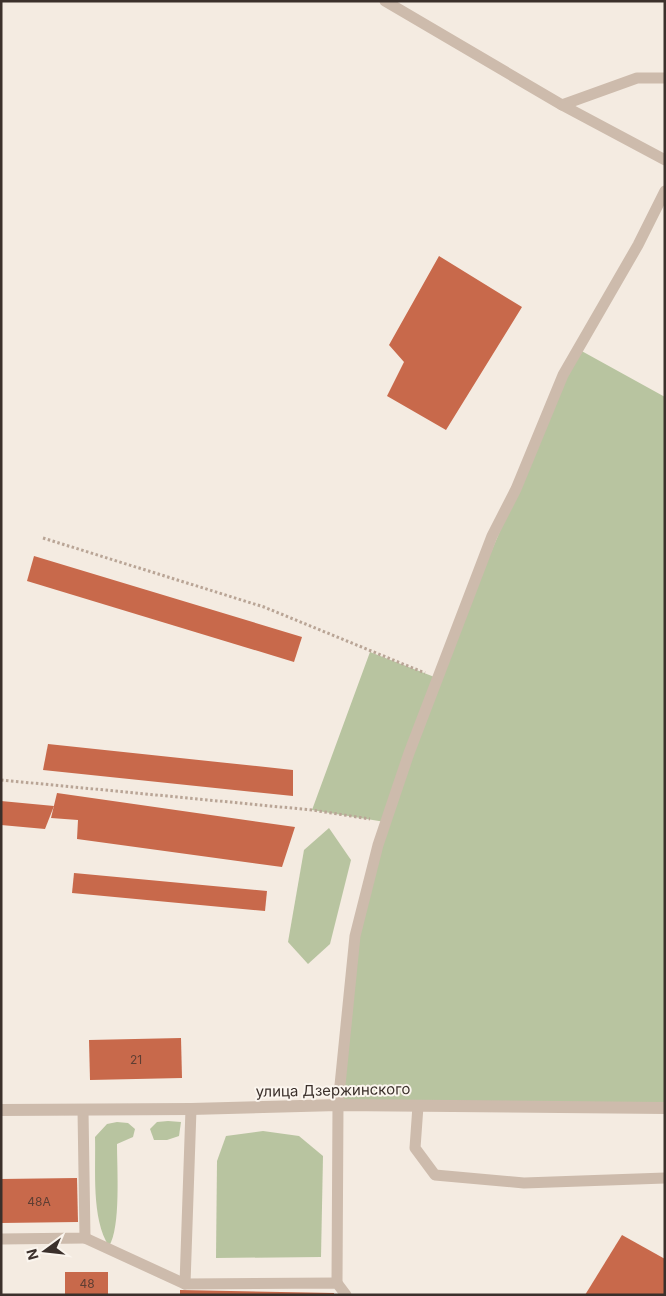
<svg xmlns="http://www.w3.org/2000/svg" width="666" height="1296" viewBox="0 0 666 1296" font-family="Inter,sans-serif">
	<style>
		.green { fill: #b8c4a0 }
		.building { fill: #c8694b }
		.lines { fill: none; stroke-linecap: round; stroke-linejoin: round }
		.path { stroke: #b9a596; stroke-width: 3; stroke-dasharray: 2.5 2.5; stroke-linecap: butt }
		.service { stroke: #cdbbac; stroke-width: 11 }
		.tertiary { stroke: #cdbbac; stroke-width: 12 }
		.labels { text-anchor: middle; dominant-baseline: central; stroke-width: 4; stroke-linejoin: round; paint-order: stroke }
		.number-label { font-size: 12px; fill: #5e3e33 }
		.street-label { font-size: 15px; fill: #3b302b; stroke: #fbf5ee }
	</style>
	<rect width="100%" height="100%" fill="#f4ebe1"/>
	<g class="green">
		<path d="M578,349L665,397V1108L338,1105L355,936L385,822L312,810L370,652L437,678Z"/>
		<path d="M329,828L351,860L330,944L308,964L288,942L304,850Z"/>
		<path d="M168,1121L181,1122L179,1136L167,1140H154L150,1129L157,1122Z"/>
		<path d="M117,1122L128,1123L135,1129L133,1137L117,1144C117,1168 121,1228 109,1246C91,1219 96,1169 95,1137L107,1124Z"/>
		<path d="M263,1131L299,1136L323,1156L321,1257L216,1258L217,1161L226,1136Z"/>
	</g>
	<g class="building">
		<path d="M439,256L522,307L446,430L387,396L404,362L389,345Z"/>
		<path d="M34,556L302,637L294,662L27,581Z"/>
		<path d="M48,744L293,770V796L43,770Z"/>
		<path d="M57,793L295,827L282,867L77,839L78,820L51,818Z"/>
		<path d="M1,801L54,806L45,829L1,825Z"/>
		<path d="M74,873L267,891L265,911L72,893Z"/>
		<path d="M181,1038L182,1078L90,1080L89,1040Z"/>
		<path d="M77,1178L78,1222L1,1223V1179Z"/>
		<path d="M622,1235L665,1259V1295H585Z"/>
		<rect x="65" y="1272" width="43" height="23"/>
		<path d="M180,1290L334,1293V1295H180Z"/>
	</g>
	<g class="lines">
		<g class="path">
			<path d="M43,538L264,607L425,673"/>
			<path d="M1,780L312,810L370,819"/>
		</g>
		<g class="service">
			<path d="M385,1L562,105L637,78H665"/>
			<path d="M562,105L665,160"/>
			<path d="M418,1106L415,1148L435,1175L524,1183L665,1178"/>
			<path d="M85,1238L185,1284L337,1283L346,1295"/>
			<path d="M1,1239L85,1238L83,1110"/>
			<path d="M337,1283L338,1105L355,936L378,845L409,753L492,536L516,489L563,375L638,245L665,191"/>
			<path d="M185,1284L191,1109"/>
		</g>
		<path class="tertiary" d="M1,1110L191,1109L338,1105L665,1108"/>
	</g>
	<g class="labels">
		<g class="number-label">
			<text x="136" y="1059">21</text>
			<text x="39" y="1201">48А</text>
			<text x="87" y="1283">48</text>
		</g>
		<g class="street-label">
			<text transform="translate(333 1090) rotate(-1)">улица Дзержинского</text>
		</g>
	</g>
	<rect width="666" height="1296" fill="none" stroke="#3b302b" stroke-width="5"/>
	<g transform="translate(45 1251) rotate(255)" stroke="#fbf5ee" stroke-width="4" paint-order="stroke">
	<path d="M0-4L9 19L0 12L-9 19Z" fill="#3b302b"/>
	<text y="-8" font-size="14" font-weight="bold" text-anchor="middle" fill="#3b302b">N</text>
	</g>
</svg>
